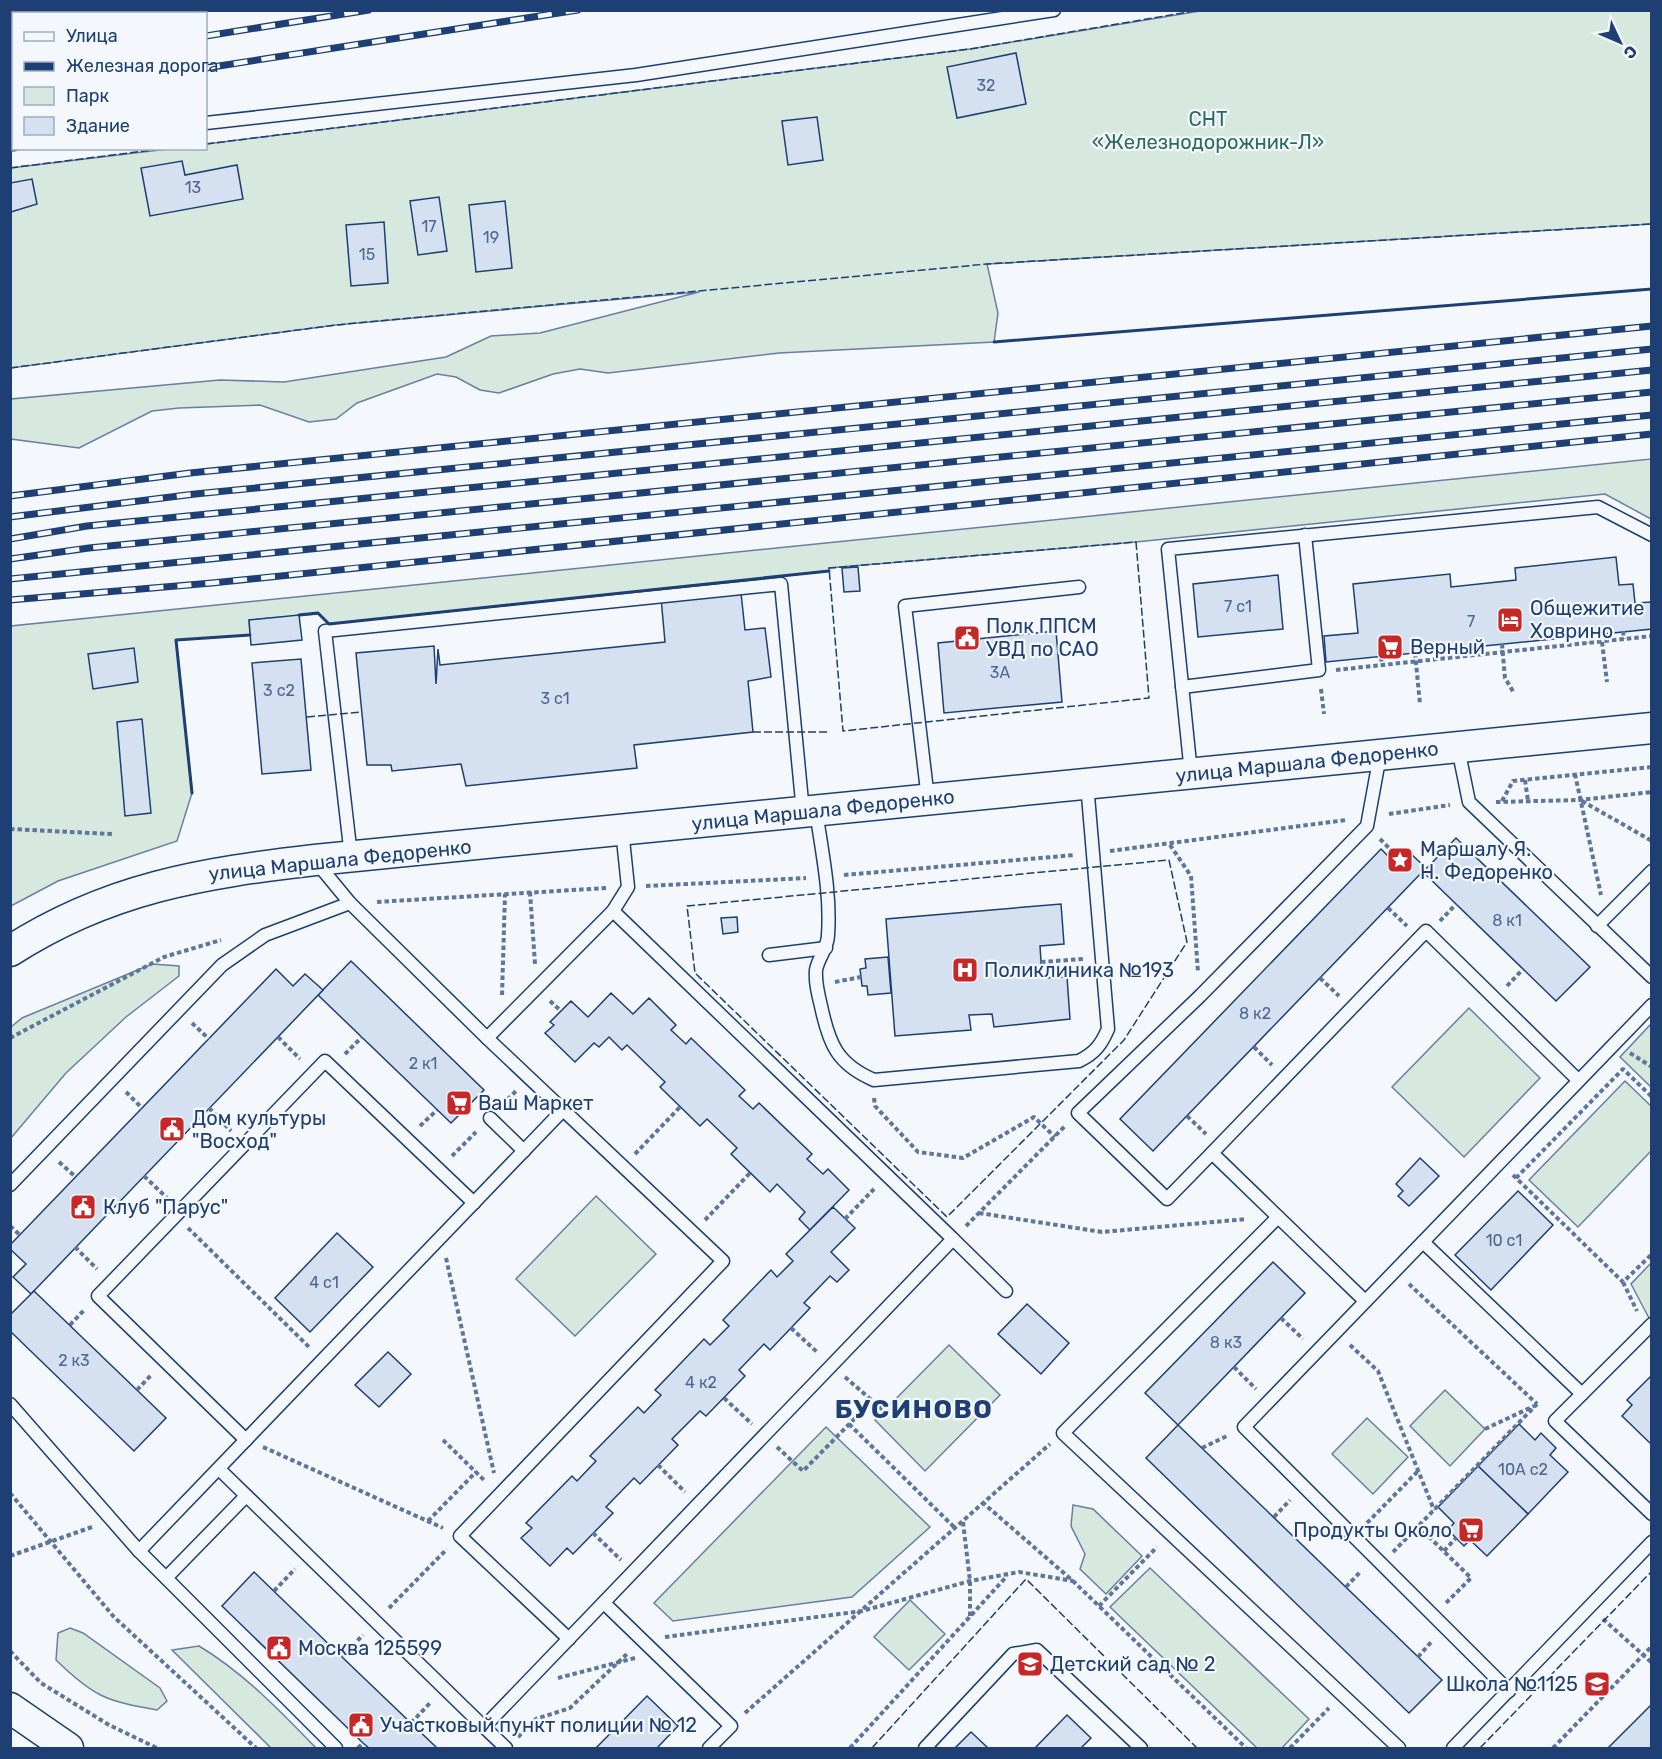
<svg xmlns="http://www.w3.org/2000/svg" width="1662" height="1759" viewBox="0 0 1662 1759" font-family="Rubik,sans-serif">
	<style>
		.green { fill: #d7e8df; stroke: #687fa3; stroke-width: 1.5 }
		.building { fill: #d5e0f0; stroke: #1d3f73; stroke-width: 1.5 }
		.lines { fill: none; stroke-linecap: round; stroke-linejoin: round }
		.service-casing { stroke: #1d3f73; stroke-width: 15 }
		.tertiary-casing { stroke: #1d3f73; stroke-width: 33 }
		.path { stroke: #5e769c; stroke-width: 4; stroke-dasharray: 4.5 3; stroke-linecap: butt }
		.service { stroke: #f4f7fb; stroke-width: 12 }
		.tertiary { stroke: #f4f7fb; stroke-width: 30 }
		.rail-casing { stroke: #1d3f73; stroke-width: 7 }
		.rail { stroke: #f4f7fb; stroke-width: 4.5; stroke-dasharray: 14; stroke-linecap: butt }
		.fence { stroke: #1d3f73; stroke-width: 1.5; stroke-dasharray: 8 3; stroke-linecap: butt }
		.wall { stroke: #1d3f73; stroke-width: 3 }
		.labels { text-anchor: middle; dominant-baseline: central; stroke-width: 4.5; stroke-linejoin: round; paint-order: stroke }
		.number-label { font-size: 16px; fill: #4b6792 }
		.park-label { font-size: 20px; fill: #2c6c60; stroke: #f4f7fb }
		.poi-label { font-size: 20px; fill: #1d3f73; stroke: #f4f7fb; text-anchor: start }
		.street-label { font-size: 20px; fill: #1d3f73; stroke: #f4f7fb }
		.district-label { font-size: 26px; font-weight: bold; letter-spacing: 1.5px; fill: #1d3f73; stroke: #f4f7fb }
	</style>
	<rect width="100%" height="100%" fill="#f4f7fb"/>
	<g class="green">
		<path d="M1200,11H1651V224L987,264L998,313L994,342L779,353L608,373L580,369L553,374L499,393L480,390L456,377L437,374L357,403L336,419L309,422L260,405L179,408L152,411L79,448L11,439V399L220,380L284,382L446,357L491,336L540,333L699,292L336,325L11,368L10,168L168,149L206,148V144L970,49Z"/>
		<path d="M1651,459V519L1605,494L1136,542L829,568V571L329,624L318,614L249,620L250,635L176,640L192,793L177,841L58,881L11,906V626Z"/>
		<path d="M152,964L179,966V976L126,1017L66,1073L11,1138V1027L22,1018Z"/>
		<path d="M1469,1008L1540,1078L1464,1157L1392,1087Z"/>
		<path d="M1651,1024V1087L1620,1057Z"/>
		<path d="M1625,1081L1651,1106V1151L1578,1227L1529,1180Z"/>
		<path d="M596,1196L656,1254L575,1336L516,1279Z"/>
		<path d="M1651,1263L1652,1316L1649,1318L1631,1284Z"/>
		<path d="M949,1345L1000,1395L925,1471L875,1420Z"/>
		<path d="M1445,1390L1485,1429L1450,1466L1410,1426Z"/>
		<path d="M1367,1418L1408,1457L1373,1494L1332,1454Z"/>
		<path d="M826,1427L930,1527L852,1597L673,1621L654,1603Z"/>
		<path d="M1073,1505L1093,1509L1142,1556L1106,1594L1080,1569L1085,1554L1071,1526Z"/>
		<path d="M1150,1568L1309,1719L1282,1748H1257L1110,1607Z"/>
		<path d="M910,1600L945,1634L909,1670L874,1637Z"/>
		<path d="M70,1628L83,1633L160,1688L167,1701L157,1710C106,1701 94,1697 56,1660L58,1633Z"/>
		<path d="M199,1646C244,1673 280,1711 316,1748H271L172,1650Z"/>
	</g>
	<g class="building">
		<path d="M1016,53L1026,104L957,118L947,67Z"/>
		<path d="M817,117L823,160L788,165L782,121Z"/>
		<path d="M182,161L185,175L237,165L243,199L150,216L141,168Z"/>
		<path d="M32,179L37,204L11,212L10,183Z"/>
		<path d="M439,197L447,251L418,255L410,201Z"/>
		<path d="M505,201L512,268L476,272L469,205Z"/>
		<path d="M384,222L388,283L351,286L346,225Z"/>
		<path d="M1616,557L1619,585L1633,584L1635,603L1652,602V629L1326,662L1324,636L1358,633L1353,584L1450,574L1451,587L1516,580L1515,568Z"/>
		<path d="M858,567L860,591L844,592L842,568Z"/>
		<path d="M1278,575L1283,629L1198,637L1193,584Z"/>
		<path d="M741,593L745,630L765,628L771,677L748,681L753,732L634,745L637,768L466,786L461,764L392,771L391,765H367L356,653L434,646L436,684L438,649L440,665L665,642L661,598Z"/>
		<path d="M299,615L302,640L251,645L249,620Z"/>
		<path d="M1056,631L1062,702L944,713L938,643Z"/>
		<path d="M134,648L138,682L93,689L88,654Z"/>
		<path d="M301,659L311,770L262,774L252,663Z"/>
		<path d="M142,719L151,813L125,816L117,722Z"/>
		<path d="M1456,838L1590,967L1556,1001L1423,872Z"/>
		<path d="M1381,849L1396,864L1408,851L1426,868L1153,1151L1120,1119Z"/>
		<path d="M1061,904L1064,944L1040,946L1042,978L1067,977L1070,1019L994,1027L992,1014L969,1015L971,1030L895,1036L886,919Z"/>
		<path d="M737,917L738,932L723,934L721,918Z"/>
		<path d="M888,957L891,993L868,995L867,986H862L861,977L860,969L866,968L865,959Z"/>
		<path d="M351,961L484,1090L451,1123L318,995Z"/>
		<path d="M276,969L293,986L305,974L323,990L31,1294L13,1277L26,1264L10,1249V1245Z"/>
		<path d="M611,993L633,1014L649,998L676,1025L671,1030L686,1044L691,1038L745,1090L739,1096L753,1109L759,1103L812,1154L807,1159L823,1174L828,1169L849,1190L810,1230L799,1219L805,1212L777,1184L770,1192L731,1154L737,1148L707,1119L700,1126L660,1087L665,1082L627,1045L622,1050L609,1037L599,1047L594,1043L575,1062L545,1033L554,1025L550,1022L571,1001L588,1017Z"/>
		<path d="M1420,1158L1439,1176L1409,1206L1398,1196L1403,1191L1396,1184Z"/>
		<path d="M1518,1191L1553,1225L1491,1290L1455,1255Z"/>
		<path d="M833,1207L855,1228L831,1252L849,1270L837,1282L830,1276L804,1303L810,1308L770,1350L764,1344L739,1370L745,1376L706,1416L700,1411L672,1439L678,1445L640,1484L634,1478L606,1507L613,1513L573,1554L567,1548L550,1566L521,1538L532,1528L526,1523L572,1476L577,1481L596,1461L590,1456L638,1407L644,1413L661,1395L655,1390L704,1339L710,1345L729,1326L723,1320L771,1270L777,1277L793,1261L786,1254Z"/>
		<path d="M337,1233L373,1267L310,1332L275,1298Z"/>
		<path d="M1273,1262L1305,1293L1178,1425L1145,1393Z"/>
		<path d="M34,1291L166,1418L134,1451L10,1331V1315Z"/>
		<path d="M1027,1304L1069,1343L1041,1374L998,1334Z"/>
		<path d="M388,1352L411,1374L379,1407L355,1385Z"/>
		<path d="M1652,1375V1443L1651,1444L1622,1416L1632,1405L1627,1400Z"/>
		<path d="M1519,1424L1535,1440L1541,1433L1556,1448L1550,1455L1568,1472L1528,1514L1478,1466Z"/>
		<path d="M1178,1425L1442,1680L1409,1713L1146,1458Z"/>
		<path d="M1478,1466L1528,1514L1487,1556L1470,1540L1464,1546L1448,1530L1454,1523L1438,1507Z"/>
		<path d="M254,1572L342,1657L437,1748H369L363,1743L222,1606Z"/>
		<path d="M647,1696L678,1726L657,1748H596Z"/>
		<path d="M1652,1704V1748H1608Z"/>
		<path d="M1067,1715L1091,1738L1081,1748H1035Z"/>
		<path d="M971,1732L988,1748H955Z"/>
	</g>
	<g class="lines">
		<defs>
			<g id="service">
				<path d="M206,123L636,75L1054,10"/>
				<path d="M10,144H14"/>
				<path d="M1182,687L1319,670L1305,535"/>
				<path d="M1458,748L1469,802L1652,977"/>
				<path d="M1191,773L1168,549L1598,507L1652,535"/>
				<path d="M928,799L905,606L1079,587"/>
				<path d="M816,811C822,852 831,894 828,935C828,948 818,958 816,970C815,982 818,994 821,1006C829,1044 837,1064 874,1080L1079,1061C1095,1053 1101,1045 1108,1029L1087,784"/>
				<path d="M351,856L325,631L781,584L803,812"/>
				<path d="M317,863L350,903L487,1038L723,1261L460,1536L569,1639"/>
				<path d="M1597,926L1652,871"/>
				<path d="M769,955L826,948"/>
				<path d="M487,1038L613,911"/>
				<path d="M490,1118L524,1151"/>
				<path d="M1212,1153L1167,1199L1078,1113L1200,996L1367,826L1380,755"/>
				<path d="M10,1185L222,965L265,935L350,903"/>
				<path d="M1278,1217L1063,1433L1399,1748"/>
				<path d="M953,1239L1006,1291"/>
				<path d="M1423,1242L1582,1394"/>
				<path d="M1365,1301L1212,1153L1426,931L1578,1080"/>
				<path d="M1652,1324L1555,1421L1652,1514"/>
				<path d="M10,1404L139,1551L336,1748"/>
				<path d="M246,1440L98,1296L325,1061L474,1203"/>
				<path d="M219,1469L484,1727L953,1239L613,911L628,887L622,830"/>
				<path d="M139,1551L563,1110"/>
				<path d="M166,1578L246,1496"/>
				<path d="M604,1603L731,1726L709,1748"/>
				<path d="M1509,1691L1244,1427L1652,1005"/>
				<path d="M484,1727L506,1748"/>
				<path d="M925,1748L1013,1654L1037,1650L1141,1748"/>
				<path d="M1453,1748L1652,1542"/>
			</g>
			<g id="tertiary">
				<path d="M10,951C108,888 202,873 315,860L1652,728"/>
				<path d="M10,1708L68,1748"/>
			</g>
		</defs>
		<use href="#service" class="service-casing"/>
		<use href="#tertiary" class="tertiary-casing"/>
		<g class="path">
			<path d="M1623,631L1624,639"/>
			<path d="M1588,635L1589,643"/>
			<path d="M1602,642L1607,682"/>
			<path d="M1502,644L1505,678L1514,693"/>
			<path d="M1415,653L1420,704"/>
			<path d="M1381,657L1382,665"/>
			<path d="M1336,670L1652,636"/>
			<path d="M1321,689L1324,714"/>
			<path d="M1575,774L1601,895"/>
			<path d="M1525,780L1528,801"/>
			<path d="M1502,801L1513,781L1652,767"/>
			<path d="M1582,801L1652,841"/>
			<path d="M1496,802L1580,800L1652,792"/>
			<path d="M1389,814L1450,805"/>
			<path d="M10,829L112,834"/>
			<path d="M1380,839L1395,854"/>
			<path d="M1170,845L1191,876L1198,972"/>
			<path d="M1110,851L1346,820"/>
			<path d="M844,875L1075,855"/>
			<path d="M646,886L806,878"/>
			<path d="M530,892L535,964"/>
			<path d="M377,902L606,888"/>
			<path d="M1388,908L1407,926"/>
			<path d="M1440,921L1456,904"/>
			<path d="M1041,962L1083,959"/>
			<path d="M1320,978L1339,996"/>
			<path d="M835,982L861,977"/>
			<path d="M1507,986L1523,969"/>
			<path d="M502,995L505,894"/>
			<path d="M550,1001L561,1011"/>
			<path d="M192,1023L209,1039"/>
			<path d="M278,1037L300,1059"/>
			<path d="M10,1038L164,957L221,940"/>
			<path d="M1254,1047L1272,1065"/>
			<path d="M1630,1053L1652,1067"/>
			<path d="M345,1054L362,1037"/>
			<path d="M126,1092L142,1108"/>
			<path d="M874,1098L875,1106L918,1152L963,1158L1034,1117L1055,1137"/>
			<path d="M502,1105L516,1091"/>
			<path d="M209,1108L231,1131"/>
			<path d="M1187,1116L1206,1134"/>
			<path d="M420,1126L437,1110"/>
			<path d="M635,1154L680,1107"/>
			<path d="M452,1156L476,1132"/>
			<path d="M59,1162L76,1177"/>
			<path d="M1513,1175L1623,1282L1652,1254"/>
			<path d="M144,1176L167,1198"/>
			<path d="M1516,1178L1623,1069L1652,1097"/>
			<path d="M979,1213L1102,1232L1247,1219"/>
			<path d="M845,1219L874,1189"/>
			<path d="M705,1220L750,1173"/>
			<path d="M10,1226L20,1235"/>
			<path d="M966,1226L1066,1125"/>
			<path d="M188,1228L309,1347"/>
			<path d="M75,1247L97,1269"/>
			<path d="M446,1258L494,1473"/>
			<path d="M1623,1282L1637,1311"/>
			<path d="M1409,1284L1537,1404"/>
			<path d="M1281,1318L1303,1339"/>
			<path d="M70,1325L85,1309"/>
			<path d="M791,1328L817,1352"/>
			<path d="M1350,1345L1378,1371L1434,1510"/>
			<path d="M1234,1367L1256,1389"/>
			<path d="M845,1377L884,1411"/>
			<path d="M137,1390L152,1374"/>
			<path d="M724,1398L752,1424"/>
			<path d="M849,1424L955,1528"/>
			<path d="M1485,1429L1534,1406"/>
			<path d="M443,1440L485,1481"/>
			<path d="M263,1447L443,1528"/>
			<path d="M777,1447L803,1471L872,1401"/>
			<path d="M1202,1448L1227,1436"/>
			<path d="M658,1465L685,1492"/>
			<path d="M10,1493L114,1617L256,1748"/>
			<path d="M982,1502L1073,1581L1246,1748"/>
			<path d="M1274,1517L1290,1500"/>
			<path d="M428,1521L476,1472"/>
			<path d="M963,1522L970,1581V1616"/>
			<path d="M1367,1523L1418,1471"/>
			<path d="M1418,1526L1471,1578L1446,1603"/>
			<path d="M593,1533L621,1560"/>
			<path d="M1444,1551L1456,1538"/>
			<path d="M1393,1552L1537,1404"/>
			<path d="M10,1556L92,1527"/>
			<path d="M1346,1587L1361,1571"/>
			<path d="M274,1591L295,1569"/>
			<path d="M1099,1606L1157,1547"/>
			<path d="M389,1608L447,1549"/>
			<path d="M1603,1619L1652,1663"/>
			<path d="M665,1637L862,1611L970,1581L1019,1572L1073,1581"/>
			<path d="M10,1651L41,1683L109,1725L157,1748"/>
			<path d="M342,1657L363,1635"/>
			<path d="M1418,1657L1432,1641"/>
			<path d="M558,1678L635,1658"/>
			<path d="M745,1713L1050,1444"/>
			<path d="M411,1723L431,1702"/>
			<path d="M518,1737L536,1719L570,1708L629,1652"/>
			<path d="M358,1748L363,1743"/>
			<path d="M850,1748L1007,1576"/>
			<path d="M1290,1748L1329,1708"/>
			<path d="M1553,1748L1652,1646"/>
		</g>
		<use href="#service" class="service"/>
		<use href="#tertiary" class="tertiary"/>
		<defs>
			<g id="rail">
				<path d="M10,11L14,10"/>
				<path d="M123,14L146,10"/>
				<path d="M10,28H14"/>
				<path d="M206,36L369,10"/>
				<path d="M10,66H14"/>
				<path d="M206,68L578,10"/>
				<path d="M10,98H14"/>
				<path d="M10,496L190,473L1652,326"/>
				<path d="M10,517L195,494L1652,349"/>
				<path d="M10,539L87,526L1652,370"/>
				<path d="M10,559L89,548L1652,392"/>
				<path d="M10,579L1652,415"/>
				<path d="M10,600L212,583L1652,434"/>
			</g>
		</defs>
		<use href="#rail" class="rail-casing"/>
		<use href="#rail" class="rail"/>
		<g class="fence">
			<path d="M206,144L970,49L1200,10"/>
			<path d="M10,168L168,148"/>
			<path d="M10,368L336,325L987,264L1652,224"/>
			<path d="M1136,542L1149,698L843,731L829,568Z"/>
			<path d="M307,717L362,712"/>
			<path d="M753,732H829"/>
			<path d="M1169,860L1187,942L1124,1040L947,1217L695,973L687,906Z"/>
			<path d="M872,1748L1026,1579L1197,1748"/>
			<path d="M1480,1748L1652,1571"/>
		</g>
		<g class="wall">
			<path d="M994,342L1652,289"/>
			<path d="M299,615L318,613L329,624L829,571"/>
			<path d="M192,793L176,640L250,635"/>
		</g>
	</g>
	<defs>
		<symbol id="hotel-square" viewBox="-11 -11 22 22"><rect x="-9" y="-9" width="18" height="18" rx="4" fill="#c62828" stroke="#f4f7fb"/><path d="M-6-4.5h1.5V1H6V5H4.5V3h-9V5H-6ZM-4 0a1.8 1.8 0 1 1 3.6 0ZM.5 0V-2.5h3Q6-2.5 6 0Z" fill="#fff"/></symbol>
		<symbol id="civic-square" viewBox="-11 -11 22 22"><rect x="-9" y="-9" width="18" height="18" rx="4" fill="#c62828" stroke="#f4f7fb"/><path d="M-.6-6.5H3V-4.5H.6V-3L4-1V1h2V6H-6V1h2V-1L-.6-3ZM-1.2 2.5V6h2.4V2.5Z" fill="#fff"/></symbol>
		<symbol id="supermarket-square" viewBox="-11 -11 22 22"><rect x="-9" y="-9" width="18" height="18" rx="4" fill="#c62828" stroke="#f4f7fb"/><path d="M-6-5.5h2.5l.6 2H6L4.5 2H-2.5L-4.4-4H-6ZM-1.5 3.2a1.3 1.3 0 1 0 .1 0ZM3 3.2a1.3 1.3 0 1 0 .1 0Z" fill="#fff"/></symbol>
		<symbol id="sight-square" viewBox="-11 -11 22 22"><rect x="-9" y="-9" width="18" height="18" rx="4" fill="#c62828" stroke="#f4f7fb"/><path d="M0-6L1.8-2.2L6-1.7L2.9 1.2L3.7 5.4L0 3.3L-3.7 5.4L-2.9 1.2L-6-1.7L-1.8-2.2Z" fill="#fff"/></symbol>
		<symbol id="hospital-square" viewBox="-11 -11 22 22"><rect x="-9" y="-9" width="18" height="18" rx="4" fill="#c62828" stroke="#f4f7fb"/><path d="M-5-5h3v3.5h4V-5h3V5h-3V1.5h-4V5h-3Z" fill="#fff"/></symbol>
		<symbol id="school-square" viewBox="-11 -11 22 22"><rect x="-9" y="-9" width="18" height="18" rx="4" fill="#c62828" stroke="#f4f7fb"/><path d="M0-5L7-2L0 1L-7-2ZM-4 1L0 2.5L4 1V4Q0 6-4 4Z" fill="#fff"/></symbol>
	</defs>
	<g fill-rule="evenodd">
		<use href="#hotel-square" x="1495" y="605" width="30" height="30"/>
		<use href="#civic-square" x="952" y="623" width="30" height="30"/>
		<use href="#supermarket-square" x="1375" y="632" width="30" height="30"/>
		<use href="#sight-square" x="1385" y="845" width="30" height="30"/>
		<use href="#hospital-square" x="950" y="955" width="30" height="30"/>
		<use href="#supermarket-square" x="444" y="1088" width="30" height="30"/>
		<use href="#civic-square" x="157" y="1114" width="30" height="30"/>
		<use href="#civic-square" x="68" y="1192" width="30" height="30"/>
		<use href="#supermarket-square" x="1456" y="1515" width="30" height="30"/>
		<use href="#civic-square" x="264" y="1633" width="30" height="30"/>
		<use href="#school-square" x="1015" y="1649" width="30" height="30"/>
		<use href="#school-square" x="1582" y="1669" width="30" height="30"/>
		<use href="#civic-square" x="346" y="1710" width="30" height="30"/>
	</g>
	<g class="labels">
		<g class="number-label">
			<text x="986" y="85">32</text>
			<text x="193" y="187">13</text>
			<text x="429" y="226">17</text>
			<text x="491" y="237">19</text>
			<text x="367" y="254">15</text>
			<text x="1238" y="606">7 с1</text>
			<text x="1471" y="621">7</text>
			<text x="1000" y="672">3А</text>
			<text x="279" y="690">3 с2</text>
			<text x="555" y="698">3 с1</text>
			<text x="1507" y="920">8 к1</text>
			<text x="1255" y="1013">8 к2</text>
			<text x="423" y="1063">2 к1</text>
			<text x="1504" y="1240">10 с1</text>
			<text x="324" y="1282">4 с1</text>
			<text x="1226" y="1342">8 к3</text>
			<text x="74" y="1360">2 к3</text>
			<text x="701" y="1382">4 к2</text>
			<text x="1523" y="1469">10А с2</text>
		</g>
		<g class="park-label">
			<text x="1208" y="119">СНТ<tspan x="1208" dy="23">«Железнодорожник-Л»</tspan></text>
		</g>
		<g class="poi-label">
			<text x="1530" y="608">Общежитие<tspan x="1530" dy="23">Ховрино</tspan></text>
			<text x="986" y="626">Полк ППСМ<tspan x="986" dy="23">УВД по САО</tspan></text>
			<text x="1410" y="647">Верный</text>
			<text x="1420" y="849">Маршалу Я.<tspan x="1420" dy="23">Н. Федоренко</tspan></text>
			<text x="984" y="970">Поликлиника №193</text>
			<text x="478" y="1103">Ваш Маркет</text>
			<text x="192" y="1118">Дом культуры<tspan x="192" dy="23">"Восход"</tspan></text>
			<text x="103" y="1207">Клуб "Парус"</text>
			<text x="1452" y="1530" text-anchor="end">Продукты Около</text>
			<text x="298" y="1648">Москва 125599</text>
			<text x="1050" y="1664">Детский сад № 2</text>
			<text x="1578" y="1684" text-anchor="end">Школа №1125</text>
			<text x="380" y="1725">Участковый пункт полиции № 12</text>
		</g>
		<g class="street-label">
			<text transform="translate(1307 762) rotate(-6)">улица Маршала Федоренко</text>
			<text transform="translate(823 810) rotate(-6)">улица Маршала Федоренко</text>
			<text transform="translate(340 860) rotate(-6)">улица Маршала Федоренко</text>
		</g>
		<g class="district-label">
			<text x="914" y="1409">БУСИНОВО</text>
		</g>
	</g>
	<rect width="1662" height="1759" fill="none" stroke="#1d3f73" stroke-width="24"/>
	<rect x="12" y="12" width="195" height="138" fill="#f4f7fb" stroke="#9eadc5" stroke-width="1.5"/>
	<rect x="24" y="32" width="30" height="9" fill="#f4f7fb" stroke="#9eadc5" stroke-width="1.5"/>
	<text x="66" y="42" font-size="18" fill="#1d3f73">Улица</text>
	<rect x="24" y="62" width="30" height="9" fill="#1d3f73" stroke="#9eadc5" stroke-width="1.5"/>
	<text x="66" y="72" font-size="18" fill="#1d3f73">Железная дорога</text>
	<rect x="24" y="87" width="30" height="18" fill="#d7e8df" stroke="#9eadc5" stroke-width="1.5"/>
	<text x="66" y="102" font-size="18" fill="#1d3f73">Парк</text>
	<rect x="24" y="117" width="30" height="18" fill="#d5e0f0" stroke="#9eadc5" stroke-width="1.5"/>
	<text x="66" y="132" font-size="18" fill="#1d3f73">Здание</text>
	<g transform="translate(1620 42) rotate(134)" stroke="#f4f7fb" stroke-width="4.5" paint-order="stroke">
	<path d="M0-4.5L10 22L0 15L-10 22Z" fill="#1d3f73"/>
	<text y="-9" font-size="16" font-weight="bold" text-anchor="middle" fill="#1d3f73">С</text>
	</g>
</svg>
